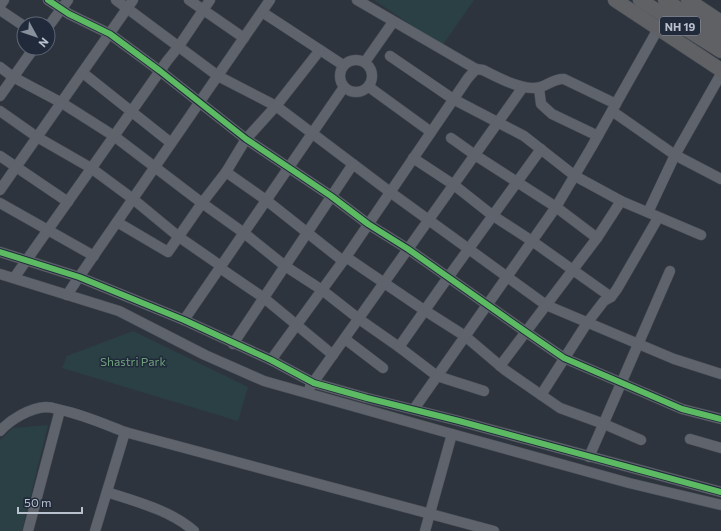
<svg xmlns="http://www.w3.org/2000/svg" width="721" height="531" viewBox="0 0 721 531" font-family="Commissioner,sans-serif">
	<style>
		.green { fill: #2a4045 }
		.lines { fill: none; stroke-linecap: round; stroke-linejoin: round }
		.minor-casing { stroke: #4b4f56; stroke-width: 11 }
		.highway-casing { stroke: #4b5159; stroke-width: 15 }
		.minor { stroke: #5e636c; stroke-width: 10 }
		.highway { stroke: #5f6165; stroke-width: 14 }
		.cycleway-casing { stroke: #202a3a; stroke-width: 8 }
		.cycleway { stroke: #5cba63; stroke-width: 6 }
		.labels { text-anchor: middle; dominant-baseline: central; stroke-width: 3; stroke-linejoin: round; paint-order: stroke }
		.shield { fill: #202a3a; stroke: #8b94a2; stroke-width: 1 }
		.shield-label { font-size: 11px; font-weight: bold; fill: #b9c1ce }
		.park-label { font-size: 12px; fill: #6fa07c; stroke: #202a3a }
	</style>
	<rect width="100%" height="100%" fill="#2e343e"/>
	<g class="green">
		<path d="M374,0H474L442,46Z"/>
		<path d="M133,331L248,387L238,421L62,368L67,356Z"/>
		<path d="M48,425L22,531H0V440L13,428Z"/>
	</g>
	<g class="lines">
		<defs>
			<g id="minor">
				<path d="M48,0L69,14L110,34L160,71L246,139L331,196L368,224L408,249L526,332L564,358L682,409L721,419"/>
				<path d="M116,0L218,76L276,106L390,192L546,305L674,359L721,374"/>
				<path d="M189,0L244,38"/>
				<path d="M357,0L476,69"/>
				<path d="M0,6L4,0"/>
				<path d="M0,10L24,26"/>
				<path d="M262,12L343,65"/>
				<path d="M48,27L68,0"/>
				<path d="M390,56L453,99L524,136L575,176L621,201L701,235"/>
				<circle cx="356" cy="76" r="16"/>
				<path d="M365,62L393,22"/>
				<path d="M0,67L13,77L62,103L114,136L202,203L244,233L285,266L322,290L359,319L399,347L437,376L484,391"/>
				<path d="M83,73L171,143"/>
				<path d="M369,87L431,132"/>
				<path d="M538,88H539L541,104L552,114L598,136"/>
				<path d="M0,96L34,48"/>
				<path d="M0,111L37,137L91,168L133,199L179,237L218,264L220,268L264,298L333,355"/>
				<path d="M612,111L675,155L721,179"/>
				<path d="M451,138L475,155L556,207L597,238"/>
				<path d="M0,156L68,202"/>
				<path d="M413,158L454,185L492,215L532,241L611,297"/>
				<path d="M226,172L266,200L343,261"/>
				<path d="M0,190L133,0"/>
				<path d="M0,203L94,256"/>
				<path d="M650,208L675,155L721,74"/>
				<path d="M117,222L168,252L202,203L226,172L246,139L276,106L320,50"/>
				<path d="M0,252L79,277L184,320L271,360L314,383L367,398L459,421L721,492"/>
				<path d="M346,257L424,310L465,336L505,370L560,408L604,424L641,440"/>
				<path d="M0,274L119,311L205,355L264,381L452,434L425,531"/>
				<path d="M14,278L167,61L179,46L210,0"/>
				<path d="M67,295L79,277L270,0"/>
				<path d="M184,320L344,87"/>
				<path d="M345,339L383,368"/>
				<path d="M233,344L353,164"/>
				<path d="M399,347L444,283L541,149"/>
				<path d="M271,360L346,257L468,78L476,69L483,70C497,77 524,92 540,87C548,85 555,78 564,79L616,104"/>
				<path d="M500,366L597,238L621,201"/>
				<path d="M310,387L523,87"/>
				<path d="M541,395L587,323L604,301L611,297L617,289L658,218"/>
				<path d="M414,409L556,207L591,148L658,29"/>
				<path d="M0,431C11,419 30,408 46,407C51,407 57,409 61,410C84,415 104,424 125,432L494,531"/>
				<path d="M452,434L629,483L721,505"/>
				<path d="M690,439L721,448"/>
				<path d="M589,457L670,271"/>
				<path d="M107,492C137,502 170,510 194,531"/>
				<path d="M28,531L60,410"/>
				<path d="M95,531L125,432"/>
			</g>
			<g id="highway">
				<path d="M615,0L721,70"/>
				<path d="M640,0L721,51"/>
				<path d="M665,0L721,36"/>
				<path d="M688,0L721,22"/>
			</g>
		</defs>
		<use href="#minor" class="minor-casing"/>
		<use href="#highway" class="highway-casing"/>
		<use href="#minor" class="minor"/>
		<use href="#highway" class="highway"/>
		<defs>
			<g id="cycleway">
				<path d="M48,0L69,14L110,34L160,71L246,139L331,196L368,224L408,249L526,332L564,358L682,409L721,419"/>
				<path d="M0,252L79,277L184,320L271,360L314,383L367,398L459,421L721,492"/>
			</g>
		</defs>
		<use href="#cycleway" class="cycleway-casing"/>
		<use href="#cycleway" class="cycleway"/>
	</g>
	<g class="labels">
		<rect class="shield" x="660" y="17" width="40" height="18" rx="3"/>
		<g class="shield-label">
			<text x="680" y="26">NH 19</text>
		</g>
		<g class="park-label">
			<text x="133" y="361">Shastri Park</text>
		</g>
	</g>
	<g transform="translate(36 36) rotate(130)"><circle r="19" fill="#202a3a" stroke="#5d6675"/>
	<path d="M0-3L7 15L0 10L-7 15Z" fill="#88909c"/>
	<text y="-6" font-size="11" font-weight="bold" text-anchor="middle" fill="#b9c1ce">N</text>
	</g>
	<path d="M18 507v6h64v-6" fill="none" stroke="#b9c1ce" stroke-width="2"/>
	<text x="24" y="507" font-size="12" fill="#b9c1ce" stroke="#202a3a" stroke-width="3" paint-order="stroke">50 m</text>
</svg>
